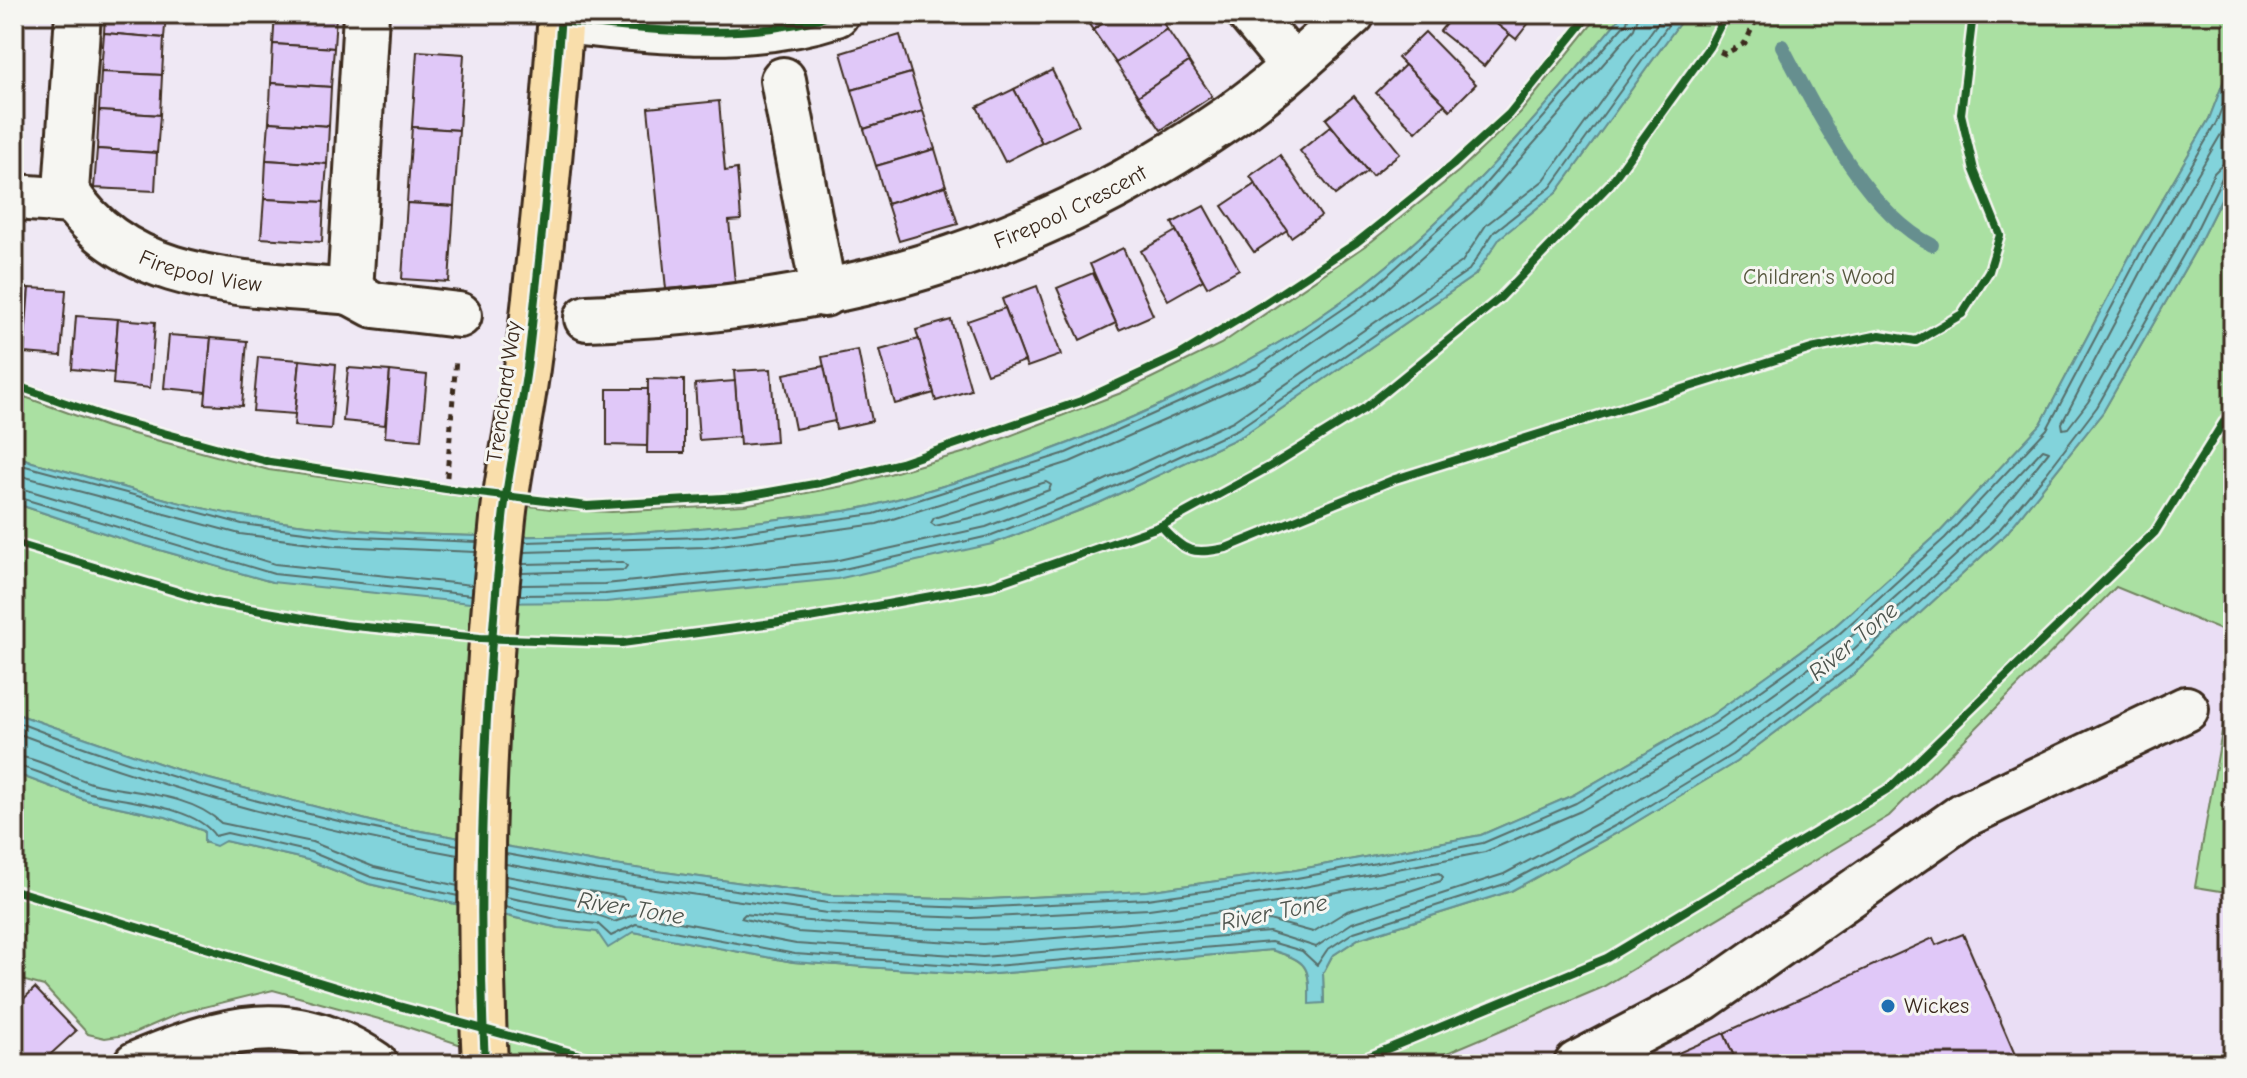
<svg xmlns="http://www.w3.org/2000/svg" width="2247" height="1078" viewBox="0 0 2247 1078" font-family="'Comic Neue',sans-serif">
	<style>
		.built { fill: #eadef5 }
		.green { fill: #aae0a2; stroke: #728560; stroke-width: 2 }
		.water { fill: #82d3db; stroke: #668f8f; stroke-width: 2 }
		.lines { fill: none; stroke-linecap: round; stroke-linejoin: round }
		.shore { stroke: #576e6a; stroke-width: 2 }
		.stream { stroke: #668f8f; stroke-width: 14 }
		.building { fill: #e0c8f8; stroke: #3b2a1e; stroke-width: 2 }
		.minor-casing { stroke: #3b2a1e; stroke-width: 50 }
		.major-casing { stroke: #3b2a1e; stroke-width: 50 }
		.path { stroke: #3b2a1e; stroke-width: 5; stroke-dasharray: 6 6; stroke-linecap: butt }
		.minor { stroke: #f6f6f2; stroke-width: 44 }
		.major { stroke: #f9deab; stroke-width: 44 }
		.cycleway-casing { stroke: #f6f6f2; stroke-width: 13 }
		.cycleway { stroke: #1b5e20; stroke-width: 8 }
		.poi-dot { fill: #1f6fb2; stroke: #f6f6f2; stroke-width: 3 }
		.labels { text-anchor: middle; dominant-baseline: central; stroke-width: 6; stroke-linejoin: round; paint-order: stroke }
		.street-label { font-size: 22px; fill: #3b2a1e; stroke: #f6f6f2 }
		.park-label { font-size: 22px; fill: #57583f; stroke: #f6f6f2 }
		.poi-label { font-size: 22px; fill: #3b2a1e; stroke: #f6f6f2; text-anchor: start }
		.water-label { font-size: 24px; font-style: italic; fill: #4d544d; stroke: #f6f6f2 }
	</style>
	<rect width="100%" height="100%" fill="#efe8f4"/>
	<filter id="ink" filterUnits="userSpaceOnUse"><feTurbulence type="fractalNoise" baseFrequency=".0125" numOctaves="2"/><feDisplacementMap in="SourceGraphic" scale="16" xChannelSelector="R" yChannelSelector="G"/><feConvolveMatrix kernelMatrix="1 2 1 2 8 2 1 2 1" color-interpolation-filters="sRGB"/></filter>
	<g filter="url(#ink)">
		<path class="built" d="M2116,587L2233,635V674L2195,886L2233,893V1064H1421L1601,988L1889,816Z"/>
		<g class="green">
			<path d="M1600,14H1623C1544,109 1464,206 1366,283C1234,387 1038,463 875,505C844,513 810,515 779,519C614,542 411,543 247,517C175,505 103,480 32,462L14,454V393L107,427L269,470L558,510L611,512L744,505L854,484L973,450L1121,393L1221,344L1372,241L1459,171L1521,112Z"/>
			<path d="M1686,14H2233V57L2209,119L2133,250L2041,424L1939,533L1833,628L1712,715L1573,795L1481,835L1296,870L1147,891L971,900L829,895L600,863L382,824L190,774L14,713V503L128,541L272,582L992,544L1099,503L1242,436L1475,275L1499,238L1557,192Z"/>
			<path d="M2233,175V635L2116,587L1889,816L1601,988L1421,1064H519L401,1025L273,990L180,1013L132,1034L105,1038L88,1034L44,986L14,978V773L86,800L166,817L204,831V843L225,841L308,860L369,884L559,928L634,932L793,962L983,975L1271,950C1307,961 1310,965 1309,1003H1324L1323,973L1332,956L1358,939L1511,891L1626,828L1736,762L1855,673L2006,534L2103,412L2196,249Z"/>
			<path d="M2224,720L2233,721V893L2195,887Z"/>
		</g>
		<g class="water">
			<path d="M1623,14H1686L1557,192L1500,238L1475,275L1242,436L1099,503L992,544L837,579L606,602L470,603L272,582L128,541L14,503V454L32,462C103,480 175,505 247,517C411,543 614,542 779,519C810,515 844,513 875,505C1038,463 1234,387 1366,283C1464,206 1544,109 1623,14Z"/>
			<path d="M2233,57V175L2196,249L2103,412L2006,534L1855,673L1736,762L1626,828L1511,891L1358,939L1332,956L1323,973L1324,1003L1309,1004C1310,965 1308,961 1271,950L983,975L793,962L634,932L608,948L597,932L559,928L369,884L308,860L225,841L216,846L204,842V831L166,817L86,800L14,773V713L190,774L382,824L600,863L829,895L971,900L1146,891L1296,870L1481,835L1573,795L1712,715L1833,628L1939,533L2041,424L2133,250L2209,119Z"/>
		</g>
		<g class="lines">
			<g class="shore">
				<path d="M2233,107L2224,129L2148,259L2062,423L2063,429L2068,428L2088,402L2180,241L2214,173L2222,165L2233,163"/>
				<path d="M14,463L242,524L336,536L477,542"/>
				<path d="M14,474L240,534L335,546L476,552"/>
				<path d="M1046,482L1051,485L1049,490L983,515L935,526L931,523L934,518Z"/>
				<path d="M14,486L275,564L472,585"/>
				<path d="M14,496L274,574L472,595"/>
				<path d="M525,542L705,537L874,514L1066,453L1256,368L1371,290L1472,199L1627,22L1629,14"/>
				<path d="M524,552L706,547L877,524L1070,462L1260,378L1377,298L1478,207L1634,29L1639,14"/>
				<path d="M522,573L624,570L627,566L623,562L523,564"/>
				<path d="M521,585L605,584L834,561L986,527L1092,486L1233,421L1462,262L1486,225L1544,180L1664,14"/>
				<path d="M520,595L605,594L835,571L989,536L1096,495L1238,429L1469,270L1494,232L1551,187L1676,14"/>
				<path d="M14,721C157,777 307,819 458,845"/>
				<path d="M14,732C157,787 307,829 458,855"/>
				<path d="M14,756C40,758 66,775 91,783C131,794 189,792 221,823L312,842L374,867L458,886"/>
				<path d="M14,766C40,769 65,786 90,793C125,802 195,805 215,836L227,833L311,852L371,877L458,896"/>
				<path d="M506,854L599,871L828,903L972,908L1147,899L1297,878L1483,843L1576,803L1716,722L1838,635L1945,538L2047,429L2140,254L2216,123L2233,79"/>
				<path d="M1439,873L1443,877L1441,881L1347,911L1313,932L1269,920L983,944L797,932L741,918L745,914C879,931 1016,935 1151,921C1248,910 1343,891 1439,873Z"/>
				<path d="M506,885L615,907L625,901L622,897L506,876"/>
				<path d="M506,897C528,902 601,912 614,922L637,914L796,944L983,957L1269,932L1316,947L1352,923L1504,874L1617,813L1726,747L1843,659L1992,522L2049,451L2043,449L1952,546L1844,643L1721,731L1581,811L1485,852L1299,888L1149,909L971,918L827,913L597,881L506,864"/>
				<path d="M505,907L560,920L598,924L611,936L636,924L795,954L983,967L1271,942L1302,951L1317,965L1327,950L1354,932L1508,883L1622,822L1732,755L1850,666L2000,529L2046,474L2097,407L2189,245L2222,178L2233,173"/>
			</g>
			<path class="stream" d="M1782,46C1816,110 1865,211 1932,245"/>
		</g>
		<g class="building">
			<path d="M14,14H20L17,63H14Z"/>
			<path d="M105,14H166L164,38L104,33Z"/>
			<path d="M275,14H336L334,48L273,44Z"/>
			<path d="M1082,14H1117L1093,30Z"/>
			<path d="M1117,14H1157L1167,29L1116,63L1093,30Z"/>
			<path d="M1454,14H1484L1510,34L1484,66L1440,31Z"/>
			<path d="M1484,14H1536L1516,39Z"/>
			<path d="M1167,29L1189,62L1138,96L1116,63Z"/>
			<path d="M1425,32L1476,84L1450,110L1398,58Z"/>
			<path d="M104,33L164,38L162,75L101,72Z"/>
			<path d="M900,35L911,73L852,90L841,53Z"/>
			<path d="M273,44L334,48L331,87L271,83Z"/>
			<path d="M417,51L464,54L459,130L412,127Z"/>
			<path d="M1189,62L1212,96L1161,130L1138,96Z"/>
			<path d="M1405,65L1445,104L1416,132L1376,93Z"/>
			<path d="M1052,70L1079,125L1042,143L1014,89Z"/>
			<path d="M101,72L162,75L160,115L99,111Z"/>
			<path d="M911,73L923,111L864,129L852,90Z"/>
			<path d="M271,83L331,87L329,126L269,122Z"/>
			<path d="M1014,89L1042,143L1005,162L977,107Z"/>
			<path d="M1354,96L1400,153L1372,176L1326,119Z"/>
			<path d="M719,101L725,171L737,169L739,193L741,220L729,221L735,283L666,289L648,108Z"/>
			<path d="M99,111L160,115L157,153L97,149Z"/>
			<path d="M923,111L935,149L876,166L864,129Z"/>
			<path d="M269,122L329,126L327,164L266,160Z"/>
			<path d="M1331,126L1367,171L1335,195L1300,151Z"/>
			<path d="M412,127L459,130L454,206L407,203Z"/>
			<path d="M97,149L157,153L155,191L94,188Z"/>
			<path d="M935,149L946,186L887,204L876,166Z"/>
			<path d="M1280,155L1321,216L1291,237L1250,176Z"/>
			<path d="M266,160L327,164L324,202L264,199Z"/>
			<path d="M1255,184L1287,230L1254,252L1222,206Z"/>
			<path d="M946,186L958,224L899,241L887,204Z"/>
			<path d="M264,199L324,202L322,242L261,238Z"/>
			<path d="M407,203L454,206L449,282L402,279Z"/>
			<path d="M1204,206L1239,269L1207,287L1172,223Z"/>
			<path d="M1176,231L1203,280L1168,300L1141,251Z"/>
			<path d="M1123,248L1153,315L1119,330L1090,264Z"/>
			<path d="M1093,273L1116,323L1080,340L1057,288Z"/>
			<path d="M14,286L29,288L25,341L14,340Z"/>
			<path d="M1037,286L1061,355L1027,367L1002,299Z"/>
			<path d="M29,288L66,290L61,356L24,353Z"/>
			<path d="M1005,308L1025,361L987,374L967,321Z"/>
			<path d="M76,316L118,319L114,373L72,369Z"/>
			<path d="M118,319L155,322L150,388L113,384Z"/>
			<path d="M951,320L971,390L936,401L916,330Z"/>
			<path d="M169,335L211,338L206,392L164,388Z"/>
			<path d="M211,338L247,341L242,406L205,404Z"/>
			<path d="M919,339L934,393L895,404L880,350Z"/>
			<path d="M858,350L872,421L836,429L822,357Z"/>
			<path d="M258,357L300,360L295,414L253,411Z"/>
			<path d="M300,360L336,364L331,429L294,426Z"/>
			<path d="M824,366L835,421L795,429L784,374Z"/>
			<path d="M348,368L390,371L385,425L343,421Z"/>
			<path d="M771,369L776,442L740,445L734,371Z"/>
			<path d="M390,371L427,375L421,440L385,437Z"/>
			<path d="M648,379L684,380V453H647Z"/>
			<path d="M735,381L739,437L699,440L695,384Z"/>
			<path d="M607,389H648L647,446L607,445Z"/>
			<path d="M1963,934L2019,1064H1737L1724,1033L1933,938L1936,945Z"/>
			<path d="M35,988L76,1031L40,1064H14V1008Z"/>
			<path d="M1724,1033L1737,1064H1653Z"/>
		</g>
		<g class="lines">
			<defs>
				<g id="minor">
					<path id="s1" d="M78,14L66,191C128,288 249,282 350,292L366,14"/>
					<path d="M1250,14L1293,66"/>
					<path d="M560,21C651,30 748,43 836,14"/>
					<path d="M783,80L824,294"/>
					<path d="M14,197L72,201"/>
					<path d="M350,292L374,305L459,315"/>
					<path id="s2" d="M587,318C833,309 1027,257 1231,116C1274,86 1313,49 1352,14"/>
					<path d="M136,1064C223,1028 292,1006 375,1064"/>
					<path d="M1577,1064L1703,998L1964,815L2186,709"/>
				</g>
				<path id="major" d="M485,1064C476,883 484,700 503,519C509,463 523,408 529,352C542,239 553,127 561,14"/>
			</defs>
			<use href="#minor" class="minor-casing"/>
			<use href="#major" class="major-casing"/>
			<g class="path">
				<path d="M1709,47L1725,54L1745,43L1759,14"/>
				<path d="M446,489L456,358"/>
			</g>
			<use href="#minor" class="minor"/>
			<use href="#major" class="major"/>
			<defs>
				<g id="cycleway">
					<path d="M560,21C651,30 748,43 836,14"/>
					<path d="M14,385L109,418L270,462L446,489L587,506L740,497L820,483L901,463L1081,401L1178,356L1259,307L1356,243L1453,165L1509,114L1590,14"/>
					<path d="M1161,526C1185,552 1191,555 1226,548L1395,479L1811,349L1880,335L1916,341L1962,314L1989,271L2000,235L1974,170L1961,114L1973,14"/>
					<path d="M14,543L215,603L344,625L480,638L622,643L810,618L992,585L1161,526L1271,466L1365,408L1500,298L1610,184L1709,47L1726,14"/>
					<path d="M14,890L395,1005L613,1064"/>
					<path d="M485,1064C476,883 484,700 503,519C509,463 523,408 529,352C542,239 553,127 561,14"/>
					<path d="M1351,1064L1607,958L1891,787L2155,532L2233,407"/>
				</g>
			</defs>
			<use href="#cycleway" class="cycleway-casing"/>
			<use href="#cycleway" class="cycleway"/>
		</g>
	</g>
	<circle class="poi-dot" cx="1888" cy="1006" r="8"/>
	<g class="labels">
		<g class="street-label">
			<text stroke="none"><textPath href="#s2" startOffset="500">Firepool Crescent</textPath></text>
			<text stroke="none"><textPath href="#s1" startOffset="340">Firepool View</textPath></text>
			<text transform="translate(504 392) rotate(-82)">Trenchard Way</text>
		</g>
		<g class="park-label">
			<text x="1819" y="277">Children's Wood</text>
		</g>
		<g class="poi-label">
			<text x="1904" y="1006">Wickes</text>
		</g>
		<g class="water-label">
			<text transform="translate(1853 641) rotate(-40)">River Tone</text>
			<text transform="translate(631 908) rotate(9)">River Tone</text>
			<text transform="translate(1274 912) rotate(-11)">River Tone</text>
		</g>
	</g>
	<rect width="2247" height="1078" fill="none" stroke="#f6f6f2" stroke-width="48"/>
	<rect x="24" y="24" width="2199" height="1030" fill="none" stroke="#3b2a1e" stroke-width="3" filter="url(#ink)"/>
</svg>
